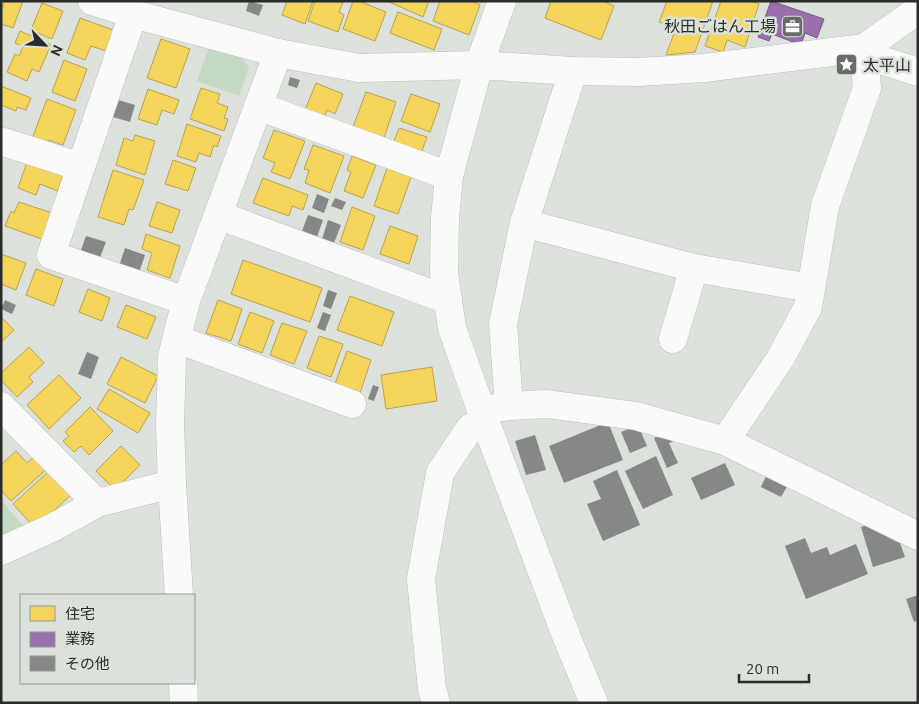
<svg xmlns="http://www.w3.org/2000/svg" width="919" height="704" viewBox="0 0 919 704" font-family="Ubuntu,'Noto Sans JP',sans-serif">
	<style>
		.green { fill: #c4d9c4 }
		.homes { fill: #f6d55c; stroke: #b8a24d }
		.offices { fill: #9970ab; stroke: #775c84 }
		.building { fill: #868887 }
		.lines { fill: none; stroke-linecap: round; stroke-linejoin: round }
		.minor-casing { stroke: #bbbfbb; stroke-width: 29 }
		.minor { stroke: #fafafa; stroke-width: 28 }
		.labels { text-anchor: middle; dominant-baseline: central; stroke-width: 5; stroke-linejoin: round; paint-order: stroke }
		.poi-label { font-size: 16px; fill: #292c29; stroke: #dbe2db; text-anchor: end }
	</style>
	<rect width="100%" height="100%" fill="#dce1dc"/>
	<g class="green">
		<path d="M209,47L242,58L249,68L239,96L197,81Z"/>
		<path d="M1,500L25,528L1,539Z"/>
	</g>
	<g class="homes">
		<path d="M5,1H23L13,28L1,24V11Z"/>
		<path d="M287,1H313L305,24L282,15Z"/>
		<path d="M315,1L343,2L339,12L344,15L338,32L308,21Z"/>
		<path d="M353,1H359L386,12L375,41L343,29Z"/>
		<path d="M387,1H429L423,17Z"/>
		<path d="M440,1H474L473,2L480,5L469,35L433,21Z"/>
		<path d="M551,1H603L614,6L601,40L545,18Z"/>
		<path d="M667,1H713L695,52L666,55L676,28L659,22Z"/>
		<path d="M721,1H750L759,4L745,47L727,40L723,52L705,46Z"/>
		<path d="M42,3L63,11L52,39L31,30Z"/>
		<path d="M398,12L442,29L434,50L390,33Z"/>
		<path d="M80,18L113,30L106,51L91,46L85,60L67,53Z"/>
		<path d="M20,31L51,45L39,72L32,69L27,81L7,72L15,54L19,56L23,47L15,43Z"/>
		<path d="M161,39L190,49L176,88L147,78Z"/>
		<path d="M64,60L87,69L75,101L52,92Z"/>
		<path d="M316,83L343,94L335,114L327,110L322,122L303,115Z"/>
		<path d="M1,86L31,98L26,110L17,107L16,111L1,105Z"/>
		<path d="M201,88L220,94L217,103L228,107L224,118L228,119L224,131L190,119Z"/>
		<path d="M148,89L179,100L174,114L162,110L157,125L138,119Z"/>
		<path d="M366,92L396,102L384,138L353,127Z"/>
		<path d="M411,94L440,104L430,132L401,121Z"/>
		<path d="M47,99L76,110L63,145L49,140L47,144L32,139Z"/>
		<path d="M187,124L221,136L217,147L214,145L210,157L199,153L196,162L177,156Z"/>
		<path d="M399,128L427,137L422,151L412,148L410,155L391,149Z"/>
		<path d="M274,130L305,141L290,179L271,172L275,163L263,158Z"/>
		<path d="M135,135L155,141L145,175L116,165L124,138L133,141Z"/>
		<path d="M313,145L344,156L330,193L305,183L309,170L304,169Z"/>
		<path d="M352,156L376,165L363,198L344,191L351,172L347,170Z"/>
		<path d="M28,159L64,172L58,191L40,184L36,195L18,188Z"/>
		<path d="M173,160L196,168L188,191L165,184Z"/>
		<path d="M387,168L411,177L398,214L374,206Z"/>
		<path d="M113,170L144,180L133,210L129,209L124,225L98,217Z"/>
		<path d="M263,178L308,195L303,210L292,206L289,216L253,203Z"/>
		<path d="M19,202L52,213L42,239L5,226L11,211L14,213Z"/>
		<path d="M157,202L180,210L172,233L149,226Z"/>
		<path d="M352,207L375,216L363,250L340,242Z"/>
		<path d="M390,226L418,236L409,264L380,254Z"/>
		<path d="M146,234L180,246L170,278L147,270L152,253L142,249Z"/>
		<path d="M1,254L26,263L16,290L1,284Z"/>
		<path d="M243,260L322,288L310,322L231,294Z"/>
		<path d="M36,269L63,279L54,306L26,295Z"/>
		<path d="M88,289L110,298L102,321L79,312Z"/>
		<path d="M350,296L394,312L382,346L337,330Z"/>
		<path d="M218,300L242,309L231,341L206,333Z"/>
		<path d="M126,305L156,317L147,339L117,327Z"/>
		<path d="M250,312L274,321L262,353L238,344Z"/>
		<path d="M1,317L14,330L1,342Z"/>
		<path d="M282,323L307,331L294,364L270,355Z"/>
		<path d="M319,336L343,344L331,377L307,368Z"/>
		<path d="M29,347L44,363L29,377L33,382L17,397L1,380V373Z"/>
		<path d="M347,351L371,360L360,393L335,384Z"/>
		<path d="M121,357L158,376L145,403L107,384Z"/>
		<path d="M432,367L437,401L386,409L381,375Z"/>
		<path d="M59,375L81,398L49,429L27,405Z"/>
		<path d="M109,389L150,413L138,433L97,409Z"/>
		<path d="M90,407L113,431L89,455L81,446L74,452L63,441L69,436L65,432Z"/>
		<path d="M121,446L140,465L115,490L96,471Z"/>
		<path d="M16,451L27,463L37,454L49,467L11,501L1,490V465Z"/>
		<path d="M49,471L71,495L35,528L13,504Z"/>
	</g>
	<path class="offices" d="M771,1L824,19L817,38L805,33L801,45L772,34L769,41L758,37Z"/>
	<g class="building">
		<path d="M249,1L263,5L259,16L246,11Z"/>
		<path d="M290,77L300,80L297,88L288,85Z"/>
		<path d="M118,100L135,105L130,122L113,117Z"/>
		<path d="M317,194L329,199L324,213L312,208Z"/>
		<path d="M335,198L346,202L342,210L331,206Z"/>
		<path d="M308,215L323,220L317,237L302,231Z"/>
		<path d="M328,220L341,225L334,243L322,239Z"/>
		<path d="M86,236L106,242L99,260L80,253Z"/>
		<path d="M125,248L145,255L139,273L119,266Z"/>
		<path d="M328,290L337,293L331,309L323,306Z"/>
		<path d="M5,300L16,305L12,314L1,309Z"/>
		<path d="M323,312L331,315L325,331L317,328Z"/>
		<path d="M87,352L99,357L91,379L78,374Z"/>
		<path d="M373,385L379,387L374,401L368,399Z"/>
		<path d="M608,422L623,460L564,483L549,446Z"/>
		<path d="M638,425L647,446L630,453L621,432Z"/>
		<path d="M664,434L677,440L669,443L678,463L667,468L654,438Z"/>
		<path d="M535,435L546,470L526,475L515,441Z"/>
		<path d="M656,456L673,495L643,509L625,471Z"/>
		<path d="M725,463L735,485L701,500L691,478Z"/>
		<path d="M617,470L640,525L603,541L587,504L601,499L593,481Z"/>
		<path d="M767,474L788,485L781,497L761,487Z"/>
		<path d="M867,525L900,543L905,557L873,567L861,527Z"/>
		<path d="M805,538L811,553L827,547L830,555L856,544L868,574L806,599L785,546Z"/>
		<path d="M918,595V620L914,622L906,599Z"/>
	</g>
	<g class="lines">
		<defs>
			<g id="minor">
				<path d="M92,1L133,14L278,53L359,68L479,65L573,71L639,72L704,68L864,48L918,10"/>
				<path d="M502,1L479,65L449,176L445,218L444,273L452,328L481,410L567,638L594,703"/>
				<path d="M133,14L51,255L186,301"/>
				<path d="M865,55L918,72"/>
				<path d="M258,106L449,176"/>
				<path d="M4,142L81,167"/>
				<path d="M218,215L448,300"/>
				<path d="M524,223L694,268L811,288"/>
				<path d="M177,339L352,404"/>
				<path d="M673,339L694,268"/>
				<path d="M1,406L97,503"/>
				<path d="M509,406L503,324L524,223L573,71"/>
				<path d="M481,410L509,406L547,404L636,416L725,441L918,536"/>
				<path d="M725,441L780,359L808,307L825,206L867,88L864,48"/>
				<path d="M1,551L54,527L97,503L172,484"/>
				<path d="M179,595L172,484L170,424L172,357L186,301L278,53"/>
				<path d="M183,683L184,703"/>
				<path d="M436,703L432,689L421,579L440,473L470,428L486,422"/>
			</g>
		</defs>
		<use href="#minor" class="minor-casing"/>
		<use href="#minor" class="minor"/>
	</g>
	<defs>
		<symbol id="office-square" viewBox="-11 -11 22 22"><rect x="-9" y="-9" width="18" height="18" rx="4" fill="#686b68" stroke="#dbe2db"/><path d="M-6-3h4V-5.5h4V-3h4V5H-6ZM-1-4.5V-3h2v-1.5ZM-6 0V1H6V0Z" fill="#fff"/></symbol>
		<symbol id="sight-square" viewBox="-11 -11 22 22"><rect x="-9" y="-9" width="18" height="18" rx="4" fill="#686b68" stroke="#dbe2db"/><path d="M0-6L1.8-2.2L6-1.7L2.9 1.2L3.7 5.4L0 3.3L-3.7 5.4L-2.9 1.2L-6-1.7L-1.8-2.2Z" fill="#fff"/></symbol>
	</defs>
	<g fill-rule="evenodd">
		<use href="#office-square" x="780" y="14" width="25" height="25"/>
		<use href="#sight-square" x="834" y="52" width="25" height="25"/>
	</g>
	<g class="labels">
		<g class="poi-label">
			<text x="776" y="26">秋田ごはん工場</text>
			<text x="863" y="65" text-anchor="start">太平山</text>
		</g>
	</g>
	<rect width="919" height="704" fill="none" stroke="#292c29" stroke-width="5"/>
	<rect x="20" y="594" width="175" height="90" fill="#dbe2db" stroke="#949994"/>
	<rect x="30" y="606" width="25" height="15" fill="#f6d55c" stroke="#949994"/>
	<text x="65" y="619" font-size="15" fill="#292c29">住宅</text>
	<rect x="30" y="632" width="25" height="15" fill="#9970ab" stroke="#949994"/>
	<text x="65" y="644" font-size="15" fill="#292c29">業務</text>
	<rect x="30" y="656" width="25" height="15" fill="#868887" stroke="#949994"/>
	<text x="65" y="669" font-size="15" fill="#292c29">その他</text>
	<g transform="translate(45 45) rotate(115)" stroke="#dbe2db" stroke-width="4" paint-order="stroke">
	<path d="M0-4L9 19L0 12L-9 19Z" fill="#292c29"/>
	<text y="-8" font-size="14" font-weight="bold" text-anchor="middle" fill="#292c29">N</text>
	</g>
	<path d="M739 674v8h70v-8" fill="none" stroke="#292c29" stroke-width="2.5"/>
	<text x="746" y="674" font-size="15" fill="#292c29" stroke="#dbe2db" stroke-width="4" paint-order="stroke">20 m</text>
</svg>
